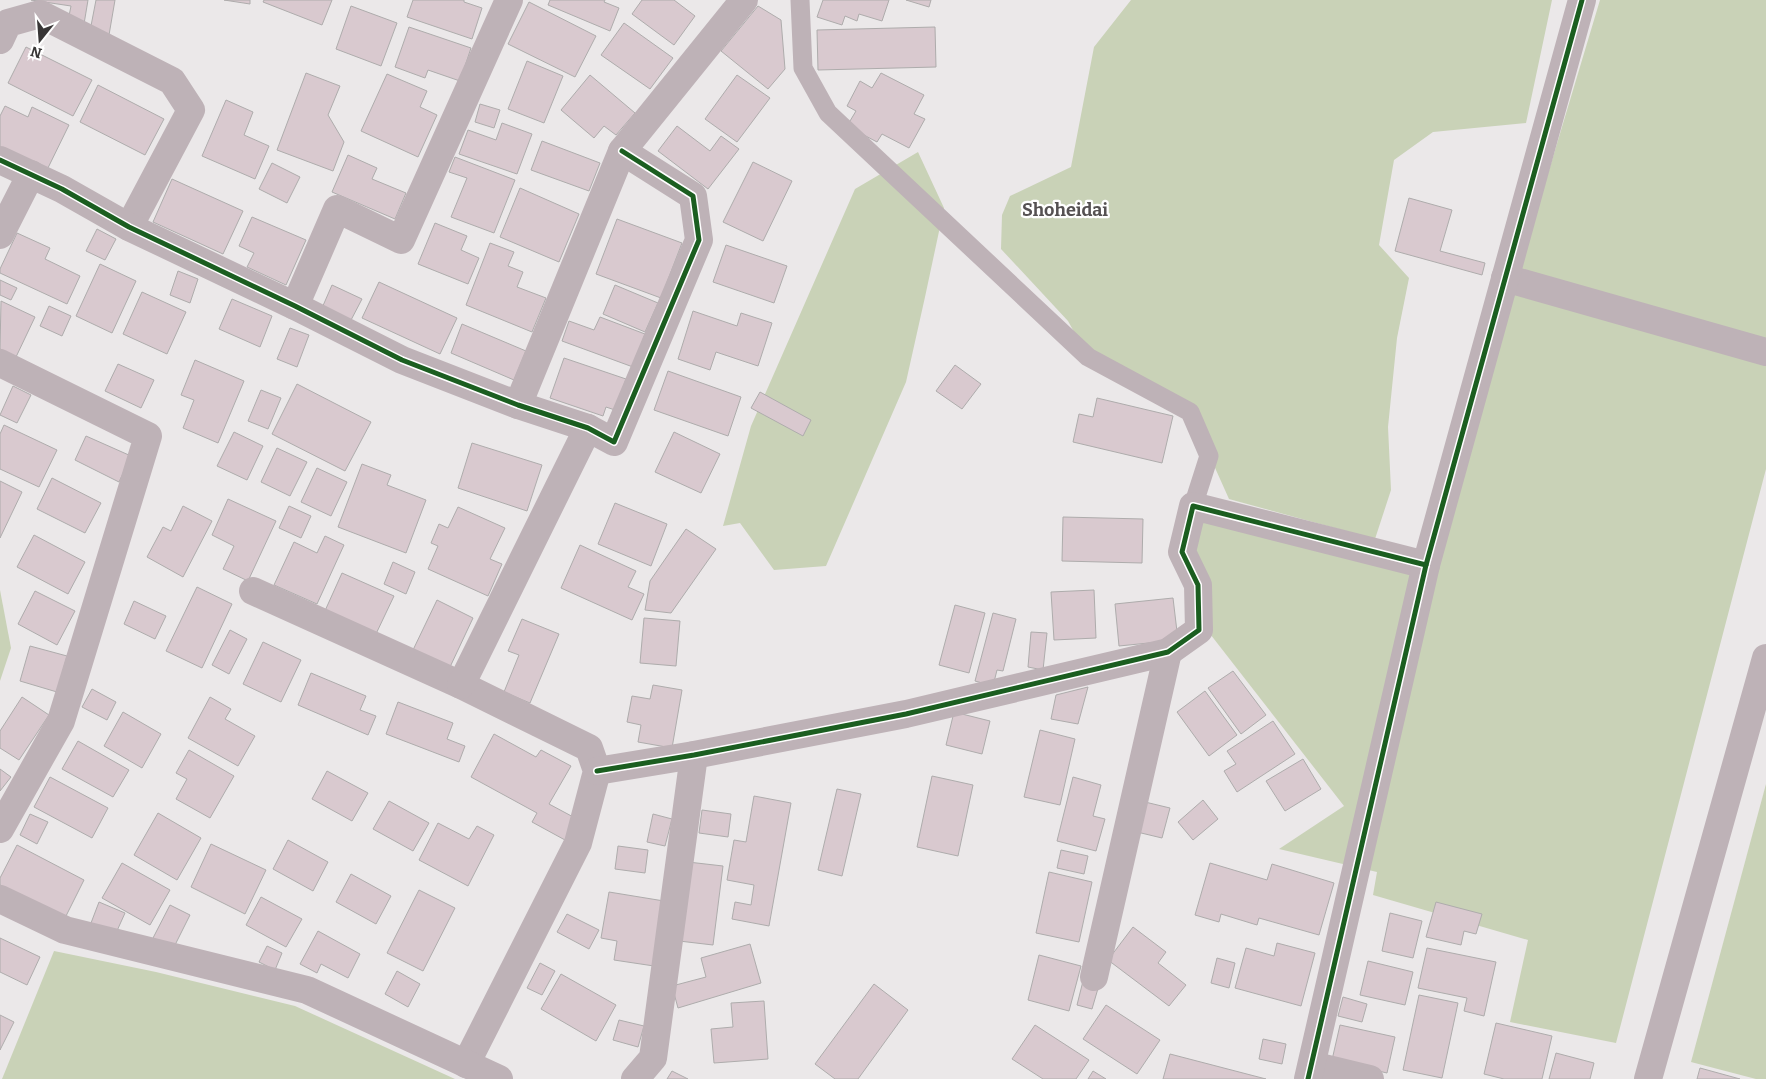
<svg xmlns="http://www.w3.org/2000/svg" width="1766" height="1079" viewBox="0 0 1766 1079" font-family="Bitter,serif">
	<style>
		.green { fill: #c9d2b7 }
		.building { fill: #d9c9cf; stroke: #aeacac }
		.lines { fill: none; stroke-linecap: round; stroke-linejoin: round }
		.service { stroke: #beb2b7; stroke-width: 19 }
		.minor { stroke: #beb2b7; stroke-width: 28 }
		.tertiary { stroke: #beb2b7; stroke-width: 28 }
		.cycleway-casing { stroke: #fff; stroke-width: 8 }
		.cycleway { stroke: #1b5e20; stroke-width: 5 }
		.labels { text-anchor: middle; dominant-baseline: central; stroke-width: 4.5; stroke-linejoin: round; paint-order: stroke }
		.quarter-label { font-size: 18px; font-weight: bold; fill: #555152; stroke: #fff }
	</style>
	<rect width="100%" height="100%" fill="#ebe8e9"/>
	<g class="green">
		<path d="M1131,0H1552L1526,123L1433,132L1394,160L1379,245L1409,278L1397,338L1388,427L1391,490L1375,539L1229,499L1190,412L1088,357L1068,321L1001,249L1002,215L1010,196L1071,167L1094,47Z"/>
		<path d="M1600,0H1766V469L1616,1043L1510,1022L1528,940L1373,895L1377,872L1279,849L1344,806L1207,630L1192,550L1200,518L1435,576L1538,207Z"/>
		<path d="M918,152L944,208L925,297L906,382L826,566L774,570L740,523L723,526L751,426L855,189Z"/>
		<path d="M0,590L11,648L0,681Z"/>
		<path d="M1766,784V1079H1756L1691,1062Z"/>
		<path d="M54,951L156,972L295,1006L455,1079H2Z"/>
	</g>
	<g class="building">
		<path d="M31,0H88L84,24L68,21L71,6Z"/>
		<path d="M96,0H115L109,35L90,31Z"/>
		<path d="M224,0H250V4Z"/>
		<path d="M264,0H332L322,25L263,2Z"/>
		<path d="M413,0H464V2L482,8L472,39L407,17Z"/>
		<path d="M550,0H605L604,2L619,8L610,31L548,5Z"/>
		<path d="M642,0H674L695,16L674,45L632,14Z"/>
		<path d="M823,0H889L882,21L859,14L857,21L845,16L842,25L817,17Z"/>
		<path d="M906,0H931L929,7Z"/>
		<path d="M529,2L596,36L575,77L508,44Z"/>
		<path d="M351,6L397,23L381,66L336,49Z"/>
		<path d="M758,6L781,20L785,69L768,89L721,51Z"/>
		<path d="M624,23L673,58L650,89L601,55Z"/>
		<path d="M409,27L471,48L460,81L428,70L425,78L395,67Z"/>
		<path d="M935,27L936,67L818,70L817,30Z"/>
		<path d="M26,47L92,80L73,116L8,83Z"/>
		<path d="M527,61L563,76L544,123L508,109Z"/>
		<path d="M306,73L340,86L328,115L344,142L333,171L277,150Z"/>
		<path d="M881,73L924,95L914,114L925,119L909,148L882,134L877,142L847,126L856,111L847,106L860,81L872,88Z"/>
		<path d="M387,74L427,91L420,107L437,115L418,157L361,131Z"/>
		<path d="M590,75L635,113L616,135L604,126L594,138L561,110Z"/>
		<path d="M737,75L770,98L737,142L705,119Z"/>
		<path d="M98,85L164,119L145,155L80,122Z"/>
		<path d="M226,100L253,112L244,135L269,146L255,179L202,156Z"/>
		<path d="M480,104L500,110L494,128L475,122Z"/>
		<path d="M5,106L28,117L32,107L69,125L45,174L0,152V116Z"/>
		<path d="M502,123L532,134L517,174L459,154L468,130L496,140Z"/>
		<path d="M677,126L710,151L721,136L739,149L708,189L658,151Z"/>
		<path d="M542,141L600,163L589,191L531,170Z"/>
		<path d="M348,155L377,168L372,179L406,193L395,219L332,192Z"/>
		<path d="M455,157L515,180L494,233L451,217L467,178L449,172Z"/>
		<path d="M753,162L792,181L763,241L723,222Z"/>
		<path d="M272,163L300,177L287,203L259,189Z"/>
		<path d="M172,179L243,211L223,254L153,222Z"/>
		<path d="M520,188L579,214L559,262L500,237Z"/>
		<path d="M1409,198L1452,210L1440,251L1485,263L1482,275L1395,251Z"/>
		<path d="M252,217L306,240L286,285L247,267L254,253L239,246Z"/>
		<path d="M617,219L682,243L661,298L596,274Z"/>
		<path d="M435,223L467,236L461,250L479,258L468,284L418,264Z"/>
		<path d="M97,229L116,239L105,260L86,251Z"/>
		<path d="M17,233L50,248L45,259L80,276L67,304L0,273V269Z"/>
		<path d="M490,243L514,252L508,266L523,272L517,287L546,298L532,332L466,305Z"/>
		<path d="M726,245L787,266L774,303L713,282Z"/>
		<path d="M100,264L136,281L112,333L76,316Z"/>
		<path d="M178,271L198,279L190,303L170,295Z"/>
		<path d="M0,280L17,288L11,300L0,295Z"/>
		<path d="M379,282L457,318L440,354L362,318Z"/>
		<path d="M332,285L362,299L350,322L322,308Z"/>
		<path d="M615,285L658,303L645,332L603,314Z"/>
		<path d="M142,292L186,312L167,354L123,334Z"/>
		<path d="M232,299L272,316L260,347L219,329Z"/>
		<path d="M1,301L35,317L16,357L0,349Z"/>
		<path d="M49,306L71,316L62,336L40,326Z"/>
		<path d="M693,311L737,326L741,313L772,323L758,366L716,352L710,370L678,359Z"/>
		<path d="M600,317L645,334L633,367L562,341L569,321L594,330Z"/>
		<path d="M462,324L526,351L514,380L451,353Z"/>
		<path d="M290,328L309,335L297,367L277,359Z"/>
		<path d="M564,358L626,379L615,410L606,407L603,416L550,398Z"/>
		<path d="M195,360L244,381L218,443L183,428L194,400L181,395Z"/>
		<path d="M118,364L154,380L141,408L105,391Z"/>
		<path d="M955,365L981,384L962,409L936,391Z"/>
		<path d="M668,371L741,397L728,436L654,410Z"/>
		<path d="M297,384L371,422L345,471L272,434Z"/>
		<path d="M13,386L31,395L17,423L0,415Z"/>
		<path d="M261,390L281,398L268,429L248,421Z"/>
		<path d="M760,392L811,420L803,436L751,408Z"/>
		<path d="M1097,398L1173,416L1162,463L1073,442L1079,414L1093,417Z"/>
		<path d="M4,425L57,450L39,487L0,469V434Z"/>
		<path d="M234,432L263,446L247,480L217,466Z"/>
		<path d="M674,432L720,454L701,493L655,472Z"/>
		<path d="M86,436L131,456L119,482L75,460Z"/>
		<path d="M472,443L542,465L527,511L458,488Z"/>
		<path d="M277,448L307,462L290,496L261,482Z"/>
		<path d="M362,464L391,475L387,485L426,500L406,553L338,527Z"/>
		<path d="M317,468L347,482L331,516L301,502Z"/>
		<path d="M52,478L101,503L85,533L37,509Z"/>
		<path d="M0,481L22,492L0,538Z"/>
		<path d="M228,499L276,521L248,581L223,569L234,546L212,535Z"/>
		<path d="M615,503L667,524L651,566L598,544Z"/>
		<path d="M183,506L212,521L183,577L147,557L163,527L171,531Z"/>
		<path d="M289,506L311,516L301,538L279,528Z"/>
		<path d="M458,507L505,528L490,559L502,564L488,596L428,569L438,546L431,543L439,524L448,528Z"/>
		<path d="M1063,517L1143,519L1142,563L1062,561Z"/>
		<path d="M686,529L716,549L671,613L645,610L650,581Z"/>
		<path d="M34,535L85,562L68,594L17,567Z"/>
		<path d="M325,536L344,545L317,604L274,585L294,542L317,553Z"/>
		<path d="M580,545L636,571L628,587L644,594L632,620L561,588Z"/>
		<path d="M393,562L415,572L406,594L384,584Z"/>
		<path d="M342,573L394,596L375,636L324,613Z"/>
		<path d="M197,587L232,604L202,668L166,651Z"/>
		<path d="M1094,590L1096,638L1054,640L1051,592Z"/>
		<path d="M35,591L75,611L57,645L18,624Z"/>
		<path d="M1173,598L1178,640L1119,646L1115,604Z"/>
		<path d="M437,600L473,618L450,667L413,650Z"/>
		<path d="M134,601L166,616L155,639L124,624Z"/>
		<path d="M955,605L985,613L969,673L939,665Z"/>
		<path d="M993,613L1016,619L1003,671L997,670L993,686L975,681Z"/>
		<path d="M644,618L680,621L676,666L640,663Z"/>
		<path d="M522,619L559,634L530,703L504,692L519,655L508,651Z"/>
		<path d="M230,630L247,639L229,674L212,665Z"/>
		<path d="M1031,632L1047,633L1043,670L1028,667Z"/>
		<path d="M263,642L301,660L281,702L243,684Z"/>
		<path d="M30,646L67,656L57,692L20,681Z"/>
		<path d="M1233,671L1266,715L1241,734L1208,688Z"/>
		<path d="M311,673L366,696L360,710L376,716L368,735L298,705Z"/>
		<path d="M653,685L682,690L672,748L638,742L641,725L627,722L632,696L650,699Z"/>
		<path d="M1088,687L1078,724L1051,719L1056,695Z"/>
		<path d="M92,689L116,702L107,720L82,707Z"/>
		<path d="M1205,691L1237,735L1209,756L1177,712Z"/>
		<path d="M22,697L49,715L19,760L0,748V731Z"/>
		<path d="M210,697L231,709L225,719L255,736L238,766L188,738Z"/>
		<path d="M398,702L453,723L447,739L465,746L459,762L386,734Z"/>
		<path d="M123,712L161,734L142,768L104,746Z"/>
		<path d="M954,712L990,721L982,754L946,745Z"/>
		<path d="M1273,721L1295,754L1237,792L1224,771L1236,764L1227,751Z"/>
		<path d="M1040,730L1075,739L1060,805L1024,797Z"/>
		<path d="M494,734L536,757L541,750L571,766L549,804L577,819L565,840L532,822L537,813L471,777Z"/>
		<path d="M78,741L129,770L113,797L62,769Z"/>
		<path d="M189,750L234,776L210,818L176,799L187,779L176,773Z"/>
		<path d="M1303,759L1321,789L1285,811L1266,781Z"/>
		<path d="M0,769L11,777L0,791Z"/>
		<path d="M327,771L368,793L352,821L312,799Z"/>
		<path d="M932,776L973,785L958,856L917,847Z"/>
		<path d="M50,777L108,808L92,838L34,807Z"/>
		<path d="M1073,777L1101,785L1093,816L1105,819L1096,851L1057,841Z"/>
		<path d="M837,789L861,794L842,876L818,870Z"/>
		<path d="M754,796L791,803L769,926L732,919L735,902L751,905L754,885L727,880L734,840L746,842Z"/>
		<path d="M1203,800L1218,819L1193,840L1178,822Z"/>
		<path d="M389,801L429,823L413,851L373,829Z"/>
		<path d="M1145,802L1170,808L1162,838L1137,832Z"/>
		<path d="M702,810L731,814L728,837L699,833Z"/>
		<path d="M158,813L201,838L177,880L134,855Z"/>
		<path d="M30,814L48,822L37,844L20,835Z"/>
		<path d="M653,814L672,819L665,846L647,842Z"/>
		<path d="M438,823L469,839L477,826L494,835L468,886L419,860Z"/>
		<path d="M288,840L328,862L313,891L273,869Z"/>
		<path d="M211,844L266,870L245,914L191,887Z"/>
		<path d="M17,845L84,880L65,918L0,885V878Z"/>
		<path d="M618,846L648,850L645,873L615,869Z"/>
		<path d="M1061,850L1088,856L1084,874L1057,868Z"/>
		<path d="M688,862L723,866L713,945L679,941Z"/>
		<path d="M122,863L170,890L150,925L102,898Z"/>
		<path d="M1210,863L1267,880L1272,864L1334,883L1319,935L1259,918L1257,925L1221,914L1219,922L1195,915Z"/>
		<path d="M1049,872L1092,882L1079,942L1036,933Z"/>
		<path d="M351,874L391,896L376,924L336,902Z"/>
		<path d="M419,890L455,908L423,971L387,953Z"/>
		<path d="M609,892L664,901L654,966L614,960L617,941L601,938Z"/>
		<path d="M261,897L302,919L286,947L246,925Z"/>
		<path d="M99,902L125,913L116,933L91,923Z"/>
		<path d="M1436,902L1482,914L1476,934L1464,931L1461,945L1426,937Z"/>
		<path d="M170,905L190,915L173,949L153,938Z"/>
		<path d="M1390,913L1422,921L1413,958L1382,951Z"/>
		<path d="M567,914L599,930L589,949L557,932Z"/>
		<path d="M1133,927L1166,952L1158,963L1186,985L1169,1006L1108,960Z"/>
		<path d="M318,931L360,954L348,978L321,964L317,973L300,964Z"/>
		<path d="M0,938L40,957L27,985L0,972Z"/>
		<path d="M1277,943L1315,953L1301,1006L1235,988L1246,948L1274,956Z"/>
		<path d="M750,944L761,983L678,1008L672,986L706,977L701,958Z"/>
		<path d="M267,946L282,953L275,970L259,962Z"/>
		<path d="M1427,948L1496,962L1484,1016L1464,1011L1467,998L1418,988Z"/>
		<path d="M1039,955L1081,966L1069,1011L1028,1000Z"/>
		<path d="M1217,958L1235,963L1229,988L1211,983Z"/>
		<path d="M1368,961L1413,972L1405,1005L1360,995Z"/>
		<path d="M540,963L555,971L542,995L527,988Z"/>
		<path d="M397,971L420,984L408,1007L385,994Z"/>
		<path d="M561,974L616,1005L596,1041L541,1009Z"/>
		<path d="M1083,981L1099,985L1092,1009L1077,1005Z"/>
		<path d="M874,984L908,1010L858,1079H835L815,1064Z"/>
		<path d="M1419,995L1458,1003L1442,1078L1403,1070Z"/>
		<path d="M1343,997L1367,1004L1362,1022L1338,1016Z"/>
		<path d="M764,1001L768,1059L714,1063L711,1029L733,1027L731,1003Z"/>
		<path d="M1106,1005L1160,1040L1137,1074L1083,1039Z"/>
		<path d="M0,1015L14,1022L0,1050Z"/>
		<path d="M619,1020L644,1026L638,1047L613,1040Z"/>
		<path d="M1496,1023L1552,1036L1542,1079H1504L1484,1074Z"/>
		<path d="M1035,1025L1089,1060L1076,1079H1043L1012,1059Z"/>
		<path d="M1340,1025L1395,1037L1387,1073L1332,1060Z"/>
		<path d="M1263,1039L1286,1044L1282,1064L1259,1059Z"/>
		<path d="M1556,1053L1594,1063L1590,1079H1549Z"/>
		<path d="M1170,1054L1266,1079H1163Z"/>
		<path d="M1700,1068L1740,1079H1697Z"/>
		<path d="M672,1071L688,1079H667Z"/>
		<path d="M1093,1071L1106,1079H1088Z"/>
	</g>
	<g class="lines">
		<path class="service" d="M800,0L803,68L828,113L1088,357L1190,412L1209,456L1193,506"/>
		<g class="minor">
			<path d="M0,40L8,23L40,14L172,81L191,110L129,227"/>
			<path d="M0,160L62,189L129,227L295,306L402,360L518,405L588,428L614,442L699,240L693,196L622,151"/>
			<path d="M0,235L31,174"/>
			<path d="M1505,278L1766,352"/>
			<path d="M295,306L337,209L401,240L509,0"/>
			<path d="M0,363L148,436L61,721L0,829"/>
			<path d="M518,405L622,151L744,0"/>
			<path d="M253,591L461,685L589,748L597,771L578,843L466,1064"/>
			<path d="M461,685L588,428"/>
			<path d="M597,771L694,755L906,714L1168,652L1199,630L1198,585L1182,552L1193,506L1426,565"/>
			<path d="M0,899L65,930L307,990L499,1079"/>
			<path d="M1094,977L1168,652"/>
			<path d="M1312,1065L1370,1079"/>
			<path d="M635,1079L653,1058L694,755"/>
			<path d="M1308,1079L1426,565L1582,0"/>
		</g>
		<path class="tertiary" d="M1648,1079L1766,658"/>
		<defs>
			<g id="cycleway">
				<path d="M0,160L62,189L129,227L295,306L402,360L518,405L588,428L614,442L699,240L693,196L622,151"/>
				<path d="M597,771L694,755L906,714L1168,652L1199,630L1198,585L1182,552L1193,506L1426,565"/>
				<path d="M1308,1079L1426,565L1582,0"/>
			</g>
		</defs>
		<use href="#cycleway" class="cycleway-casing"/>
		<use href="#cycleway" class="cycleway"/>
	</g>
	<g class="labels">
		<g class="quarter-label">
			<text x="1065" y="210">Shoheidai</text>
		</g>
	</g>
	<g transform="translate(40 40) rotate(197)" stroke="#ffffff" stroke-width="4" paint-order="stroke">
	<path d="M0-4L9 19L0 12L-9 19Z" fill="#383636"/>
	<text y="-8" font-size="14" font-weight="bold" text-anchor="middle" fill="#383636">N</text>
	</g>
</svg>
